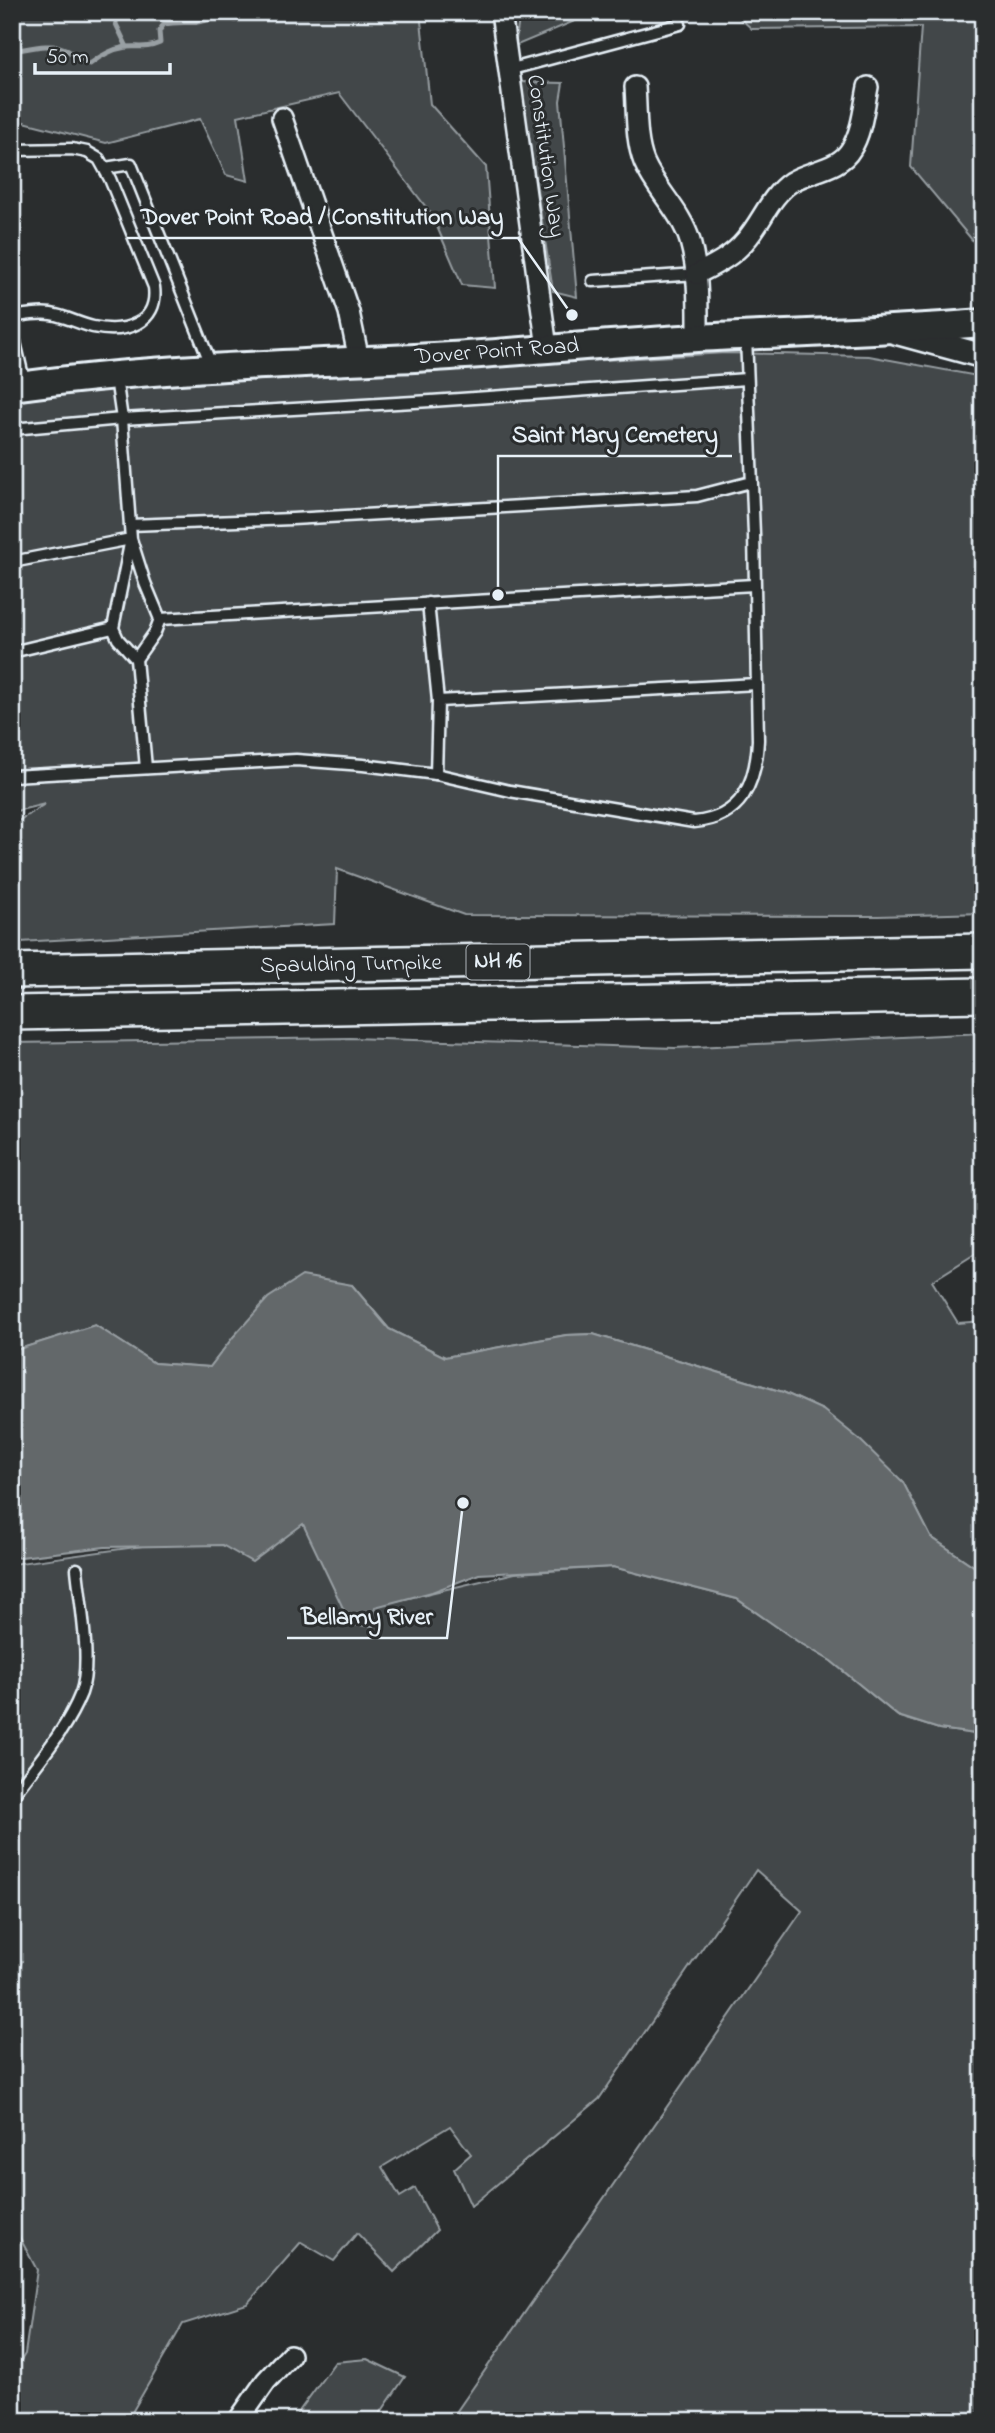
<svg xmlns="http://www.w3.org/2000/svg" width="995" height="2433" viewBox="0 0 995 2433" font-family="'Indie Flower',sans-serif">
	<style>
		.green { fill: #424648; stroke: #959ca0; stroke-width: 2 }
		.water { fill: #63686b; stroke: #989fa3; stroke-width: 2 }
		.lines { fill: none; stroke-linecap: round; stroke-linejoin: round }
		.stream { stroke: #989fa3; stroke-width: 5 }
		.service-casing { stroke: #e8f1f8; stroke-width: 15 }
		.minor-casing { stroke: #e8f1f8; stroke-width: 24 }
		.tertiary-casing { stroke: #e8f1f8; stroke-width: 28 }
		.secondary-casing { stroke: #e8f1f8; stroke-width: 32 }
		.motorway-casing { stroke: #e8f1f8; stroke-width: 38 }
		.service { stroke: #2a2d2e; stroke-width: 10 }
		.minor { stroke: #2a2d2e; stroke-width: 19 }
		.tertiary { stroke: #2a2d2e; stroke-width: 23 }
		.secondary { stroke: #2a2d2e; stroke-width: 26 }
		.motorway { stroke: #2a2d2e; stroke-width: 33 }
		.labels { text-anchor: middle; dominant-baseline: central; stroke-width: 6; stroke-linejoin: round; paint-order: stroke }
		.shield { fill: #2a2d2e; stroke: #afb6bb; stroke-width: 2 }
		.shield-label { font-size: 21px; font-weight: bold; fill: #e8f1f8 }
		.street-label { font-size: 23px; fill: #e8f1f8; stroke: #2a2d2e }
		.leader { fill: none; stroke: #e8f1f8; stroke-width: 2.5 }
		.callout-dot { fill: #e8f1f8; stroke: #2a2d2e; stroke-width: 2.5 }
		.callout-label { font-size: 24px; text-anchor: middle; font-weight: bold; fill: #e8f1f8; stroke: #2a2d2e; stroke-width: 6; stroke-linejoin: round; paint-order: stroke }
	</style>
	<rect width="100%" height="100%" fill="#2a2d2e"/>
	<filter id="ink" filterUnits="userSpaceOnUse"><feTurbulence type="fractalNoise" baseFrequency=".0143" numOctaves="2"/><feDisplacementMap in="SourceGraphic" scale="14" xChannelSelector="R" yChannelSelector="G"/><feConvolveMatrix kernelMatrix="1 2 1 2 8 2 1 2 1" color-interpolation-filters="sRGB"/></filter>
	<g filter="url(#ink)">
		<g class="green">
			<path d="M29,12H420L430,104L486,167L495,288L462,285L432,215L339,93L238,116L248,181L226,175L200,119L106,143L12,119V14Z"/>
			<path d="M520,12H580L577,20L515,46Z"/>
			<path d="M733,12H983V253L911,167L921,27L752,29Z"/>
			<path d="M520,82L563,83L560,101L577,297L553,291Z"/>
			<path d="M726,353L869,356L983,377V913L878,916L464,915L337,869L335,924L20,942L12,938V825L45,804L12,812V402L101,389Z"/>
			<path d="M983,1033V1253L978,1252L932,1281L958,1323L983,1321V1569L975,1567L931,1537L903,1482L823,1410L783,1392L593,1334L566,1335L445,1357L389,1329L352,1285L234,1336L210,1367L154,1363L95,1325L16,1350L12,1348V1043L350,1038L675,1048Z"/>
			<path d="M303,1524L375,1606L515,1573L613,1567L737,1599L797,1641L831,1661L898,1716L939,1729L983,1735V2421H450L802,1911L756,1870L599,2099L471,2206L454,2169L471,2154L450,2126L382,2167L400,2197L415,2188L437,2230L394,2272L357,2233L334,2261L301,2242L247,2304L183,2324L127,2421H12V2375L25,2354L37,2270L12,2223V1986L22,1961L12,1954V1564Z"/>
			<path d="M367,2359L405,2377L375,2421H292L335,2362Z"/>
		</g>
		<path class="water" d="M302,1276L352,1285L389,1329L445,1357L566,1335L593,1334L783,1392L823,1410L859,1439L903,1482L931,1537L975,1567L983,1569V1735L939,1729L898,1716L831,1661L797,1641L737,1599L613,1567L479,1574L432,1592L375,1607L373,1626L351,1625L303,1524L252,1562L222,1545L105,1547L12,1558V1348L16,1350L95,1325L154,1363L210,1367L234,1336L268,1298Z"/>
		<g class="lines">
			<g class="stream">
				<path d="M116,12V24L127,47"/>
				<path d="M12,51C27,49 52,42 65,49C76,55 76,61 90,64C100,56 113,49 126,47C140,46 146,49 160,43L159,31L164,24C176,22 186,23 198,22C215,21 210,10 235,20L249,12"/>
			</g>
			<defs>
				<g id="service">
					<path d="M508,70L680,24"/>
					<path d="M12,150L72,149L87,152L99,159L110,179L154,287C159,324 124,334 93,327C79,324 65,316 51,314C38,312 25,315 12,317"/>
					<path d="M105,168L131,164L212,367"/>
					<path d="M593,281L697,274"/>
					<path d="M12,329L25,385"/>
					<path d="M12,429L122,419L431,401L747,379"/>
					<path d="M130,525L292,519L697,496L751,482"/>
					<path d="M12,562L131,539L145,583L160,619L155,632L136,659L118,639L113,628L131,539L122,419L116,378"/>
					<path d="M428,603L438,701L436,774L510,791L694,822C742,818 756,783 758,740L754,534L746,337"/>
					<path d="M160,619L754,585"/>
					<path d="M12,652L113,628"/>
					<path d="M136,659L146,768"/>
					<path d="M438,701L757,684"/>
					<path d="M12,776L296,760L363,765L436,774"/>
					<path d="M12,1797C36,1764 66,1731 81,1693C92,1663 80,1602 77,1569"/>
				</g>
				<g id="minor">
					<path d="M501,12L547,348"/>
					<path d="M635,87C637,111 635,139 644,162C656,190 681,211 690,241C699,273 698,305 698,338"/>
					<path d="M282,118L349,312L359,360"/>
					<path d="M697,274C714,265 733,256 745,241C762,222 770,196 791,182C810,170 839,170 851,149C862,132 864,107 868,87"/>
					<path d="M238,2421L266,2381L290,2355"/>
				</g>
				<path id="tertiary" d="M895,332L983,356"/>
				<path id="secondary" d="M12,387C152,367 293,364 434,357C522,352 610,343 698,338C793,333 888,331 983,323"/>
				<g id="motorway">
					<path d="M12,971L983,951"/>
					<path d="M12,1013L983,995"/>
				</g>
			</defs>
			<use href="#service" class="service-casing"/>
			<use href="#minor" class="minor-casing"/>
			<use href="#tertiary" class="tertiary-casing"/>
			<use href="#secondary" class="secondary-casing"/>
			<use href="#motorway" class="motorway-casing"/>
			<use href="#service" class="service"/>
			<use href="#minor" class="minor"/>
			<use href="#tertiary" class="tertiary"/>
			<use href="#secondary" class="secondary"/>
			<use href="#motorway" class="motorway"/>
		</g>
	</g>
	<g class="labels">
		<rect class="shield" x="466.5" y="944.5" width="63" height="35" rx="5"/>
		<g class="shield-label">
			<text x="498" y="962">NH 16</text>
		</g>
		<g class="street-label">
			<text transform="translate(545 156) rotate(82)">Constitution Way</text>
			<text transform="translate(497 352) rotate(-4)">Dover Point Road</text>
			<text transform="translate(351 965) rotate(-1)">Spaulding Turnpike</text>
		</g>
	</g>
	<path class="leader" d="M572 315L518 238H127M498 595L498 456H732M463 1503L447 1638H287"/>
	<g class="callout-dot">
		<circle cx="572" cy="315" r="7"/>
		<circle cx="498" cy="595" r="7"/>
		<circle cx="463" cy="1503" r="7"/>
	</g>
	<g class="callout-label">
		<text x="322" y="224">Dover Point Road / Constitution Way</text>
		<text x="615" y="442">Saint Mary Cemetery</text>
		<text x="367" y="1624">Bellamy River</text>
	</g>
	<rect width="995" height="2433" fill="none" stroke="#2a2d2e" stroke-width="42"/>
	<rect x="21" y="21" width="953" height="2391" fill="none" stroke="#e8f1f8" stroke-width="2.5" filter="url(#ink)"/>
	<path d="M35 63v10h135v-10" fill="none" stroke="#e8f1f8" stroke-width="3.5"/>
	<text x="46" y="63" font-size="21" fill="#e8f1f8" stroke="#2a2d2e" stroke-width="5" paint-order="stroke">50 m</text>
</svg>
